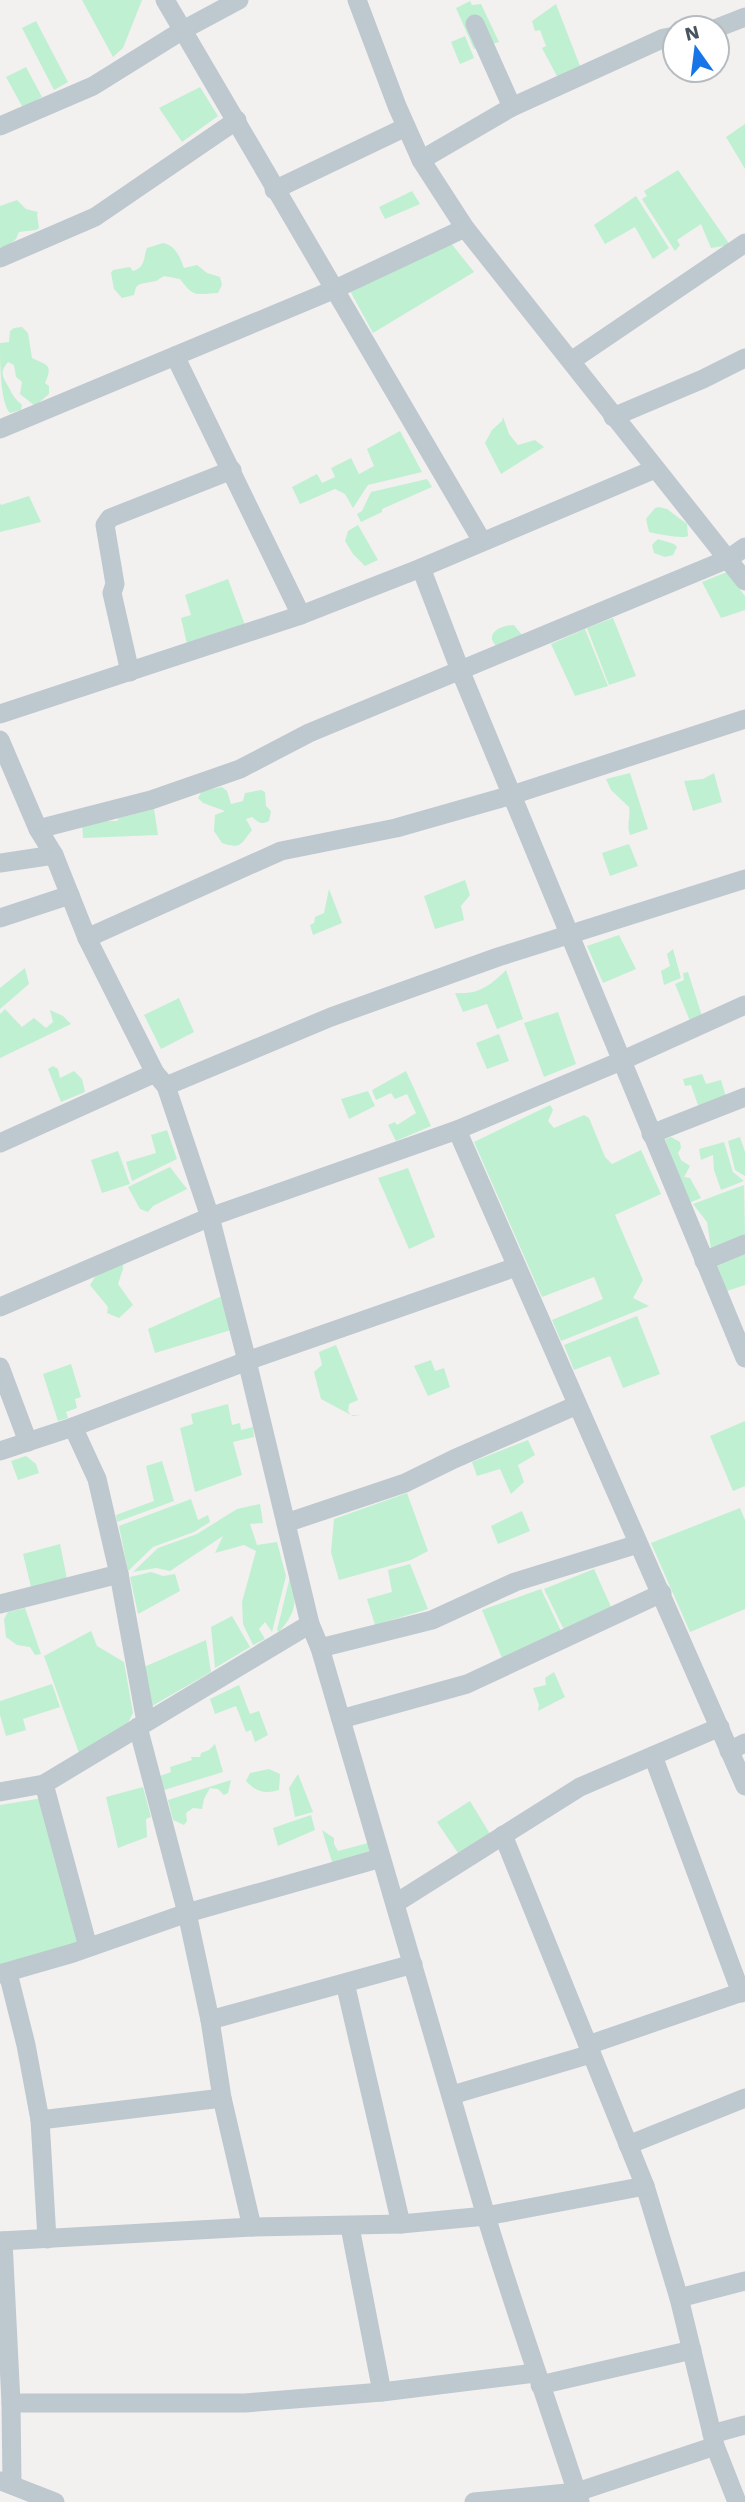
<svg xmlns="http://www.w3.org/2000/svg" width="745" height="2502" viewBox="0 0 745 2502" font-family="'Work Sans',sans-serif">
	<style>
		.green { fill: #bff0d1 }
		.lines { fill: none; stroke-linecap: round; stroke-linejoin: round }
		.minor { stroke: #bec8cf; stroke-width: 19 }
	</style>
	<rect width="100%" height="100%" fill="#f3f0f0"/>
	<g class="green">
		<path d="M82,0H142L123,48L113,57Z"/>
		<path d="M470,1L472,5L481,4L499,42L474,49L456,8Z"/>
		<path d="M556,4L580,66L559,80L542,48L546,46L540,30L535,31L532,21Z"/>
		<path d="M36,21L68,82L54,90L22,28Z"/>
		<path d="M465,36L474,58L460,64L451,42Z"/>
		<path d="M26,67L42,97L23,108L6,77Z"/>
		<path d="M200,87L218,116L182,142L159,108Z"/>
		<path d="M745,124V169L726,137Z"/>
		<path d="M678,170L730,245L711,248L701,224L677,240L680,245L675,251L642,199L647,196L644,191Z"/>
		<path d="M412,191L420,204L385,219L379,207Z"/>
		<path d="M636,196L669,248L653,259L635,227L605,244L594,225Z"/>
		<path d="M17,200L26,209L38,212L37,215L39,228L36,230L19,232L16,239L7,247H0V206Z"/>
		<path d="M450,242L474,272L373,333L349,289Z"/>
		<path d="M163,243C175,245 180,257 184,268L197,265L207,273L220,277L222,285L218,293C195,294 194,298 180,279L164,276L156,281L140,284L136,287L134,295L122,298L114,289L111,273L113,270L130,267L133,271C146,267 143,258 147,248Z"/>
		<path d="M22,327L28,333L32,358C46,365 54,364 45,383L49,386V394L35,406L20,394L22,382L16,377L14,365L8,362C0,372 2,375 8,386C12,394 15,399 22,405L21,410L10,413C0,403 0,360 0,343L9,342L10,331L14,328Z"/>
		<path d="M503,417L509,434L518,445L535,440L544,447L501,474L485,443L492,430L502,421Z"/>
		<path d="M400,431L422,472L368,485L353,508L345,494L335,489L300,504L292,487L317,474L322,483L335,477L331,468L351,458L359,474L374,466L367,449Z"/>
		<path d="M427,479L432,487L382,509V512L361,522L357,514L362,511L371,492Z"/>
		<path d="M29,496L41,522L0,532V503L1,505Z"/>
		<path d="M659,507L667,509L687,524L688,536C683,539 657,534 649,532L646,519L655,508Z"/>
		<path d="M358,525L378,560L365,566L353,554L345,541L348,531Z"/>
		<path d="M658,539L674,544L677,547L673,555L665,557L654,553L652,545Z"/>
		<path d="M727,572L745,596V610L721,618L702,582Z"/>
		<path d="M228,579L245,625L187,644L181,618L191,615L185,595Z"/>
		<path d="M613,618L636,676L609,685L587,628Z"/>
		<path d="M514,625L522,635L496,646C484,633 501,625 514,625Z"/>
		<path d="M585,629L608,686L575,696L551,644Z"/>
		<path d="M630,773L648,829L630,835C626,825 631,818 629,807L611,790L606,779Z"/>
		<path d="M714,773L722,802L693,811L684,781L703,779Z"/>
		<path d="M222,787L227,791L231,804L243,801L245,793L261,790L265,792L266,806L271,811L269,821C261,825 259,823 252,817L246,819L252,830C241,843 242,850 222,843L214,831L215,815L225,811L203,803L198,798L202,791Z"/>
		<path d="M154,809L158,835L83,838L82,823L106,817L107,821H117L119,818Z"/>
		<path d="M629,844L638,866L610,876L602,853Z"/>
		<path d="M465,880L470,895L461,906L464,920L435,929L424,896Z"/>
		<path d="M329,889L342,923L313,935L310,925L314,923L315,917L324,913Z"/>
		<path d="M619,935L636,969L603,983L587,946Z"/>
		<path d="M673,949L681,978L664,985L661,971L670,966L667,954Z"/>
		<path d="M25,968L29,984L0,1009V988Z"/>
		<path d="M506,970L523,1019L497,1029L487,1004L463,1012L455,993C478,995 490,986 506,970Z"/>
		<path d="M688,972L702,1016L690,1021L675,984L684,980L683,973Z"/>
		<path d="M179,998L194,1032L161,1049L144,1015Z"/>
		<path d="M5,1009L22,1027L34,1018L46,1028L53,1022L50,1010L63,1016L71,1024L0,1058V1014Z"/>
		<path d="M558,1012L576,1064L544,1077L524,1023Z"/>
		<path d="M499,1034L509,1061L487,1069L476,1043Z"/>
		<path d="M53,1066L58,1069L60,1078L74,1071L82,1079L85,1092L61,1102L48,1069Z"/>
		<path d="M406,1071L431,1126L396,1141L388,1125L395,1122L397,1125L416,1113L407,1094L395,1099L391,1093L376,1100L372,1090Z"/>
		<path d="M702,1074L706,1084L721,1080L726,1097L699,1108L691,1085L685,1086L683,1079Z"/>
		<path d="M368,1091L375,1106L349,1119L341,1099Z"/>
		<path d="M550,1105L553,1110L548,1121L554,1128L584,1115L589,1118L605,1157L612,1164L641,1150L661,1194L615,1215L643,1280L633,1298L649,1306L561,1341L552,1320L603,1299L594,1277L542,1297L474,1142Z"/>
		<path d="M167,1130L177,1159L132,1181L126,1162L156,1153L151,1135Z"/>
		<path d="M671,1137L680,1142L681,1148L678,1153L681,1160L690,1166L684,1177L690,1178L701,1198L689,1203L665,1139Z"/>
		<path d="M740,1137L745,1152V1176L735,1170L728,1141Z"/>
		<path d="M724,1142L733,1172L744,1181L721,1190L714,1170L713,1155L701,1160L699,1149Z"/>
		<path d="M118,1151L130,1184L102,1193L91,1160Z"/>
		<path d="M170,1167L187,1189L153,1206L148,1212L140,1209L128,1187Z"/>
		<path d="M408,1168L435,1237L409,1249L378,1178Z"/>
		<path d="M744,1185L745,1236L711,1249L707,1222L693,1204Z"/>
		<path d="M745,1254V1285L727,1291L717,1266Z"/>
		<path d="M123,1261V1269L118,1284L133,1305L119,1318L107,1313L108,1307L90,1285L95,1277Z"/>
		<path d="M222,1296L231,1330L155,1353L148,1329Z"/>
		<path d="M637,1316L660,1374L623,1388L610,1356L574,1370L564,1345Z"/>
		<path d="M336,1345L358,1400L349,1404L348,1411L351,1415H360L353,1416L321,1399L314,1372L322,1365L319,1352Z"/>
		<path d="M431,1360L435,1371L444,1368L450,1387L428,1396L414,1366Z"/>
		<path d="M71,1364L81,1397L75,1399L77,1408L66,1412L68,1418L58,1421L43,1374Z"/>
		<path d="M228,1404L232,1425L240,1423L241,1430L253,1427L254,1437L233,1442L242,1475L195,1492L180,1428L193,1424L191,1414Z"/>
		<path d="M745,1421V1486L733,1491L710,1436Z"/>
		<path d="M528,1440L535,1455L518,1465L524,1482L511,1494L500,1469L477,1476L472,1462Z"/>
		<path d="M26,1456L36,1464L39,1473L18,1480L11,1461Z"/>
		<path d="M162,1461L174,1501L117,1522L116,1515L154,1501L146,1466Z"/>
		<path d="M407,1493L428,1551L411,1560L339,1580L331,1552L334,1519Z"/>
		<path d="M191,1499L198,1520L208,1515L210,1522L194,1532L153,1547L128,1571L119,1526Z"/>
		<path d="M260,1504L263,1523L250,1524L257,1545L277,1542L286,1576L272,1632L265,1622L259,1629L265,1639L253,1645L243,1624L242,1602L256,1551L244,1545L215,1553L223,1536L170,1571L156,1568L133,1572L158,1548L197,1534L237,1509Z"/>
		<path d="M740,1508L745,1520V1609L690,1632L651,1543Z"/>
		<path d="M522,1511L530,1531L498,1544L491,1526Z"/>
		<path d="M60,1544L67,1579L31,1587L23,1554Z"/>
		<path d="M410,1564L428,1609L375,1625L367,1599L392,1592L388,1570Z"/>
		<path d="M594,1569L612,1609L564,1630L544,1589Z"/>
		<path d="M151,1572L163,1576L175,1574L180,1591L138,1614L130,1577Z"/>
		<path d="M290,1577C298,1602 296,1612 279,1632L277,1630Z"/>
		<path d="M541,1589L561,1631L502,1658L482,1610Z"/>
		<path d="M25,1608L41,1654L35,1655L30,1647L17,1645L6,1637L4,1619L8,1612Z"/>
		<path d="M232,1616L250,1647L215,1668L211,1627Z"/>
		<path d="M91,1631L97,1646L124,1662L133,1713L128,1723L79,1753L44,1656Z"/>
		<path d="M206,1640L211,1672L152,1706L144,1667Z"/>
		<path d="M554,1672L565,1697L538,1711L539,1705L533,1688L546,1685L545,1678Z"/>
		<path d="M52,1684L60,1707L23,1719L26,1730L6,1736L0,1715V1701Z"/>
		<path d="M239,1685L250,1714L259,1711L268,1735L255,1742L251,1730L246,1732L236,1706L215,1714L210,1699Z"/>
		<path d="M215,1744L223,1772L164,1790L160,1776L171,1772L170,1767L192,1760L191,1757H200L201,1753L209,1750Z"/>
		<path d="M269,1769L280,1774L279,1790C265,1794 256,1792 246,1781L250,1773Z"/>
		<path d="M298,1774L313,1812L295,1817L289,1788Z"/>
		<path d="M231,1780L228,1793L224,1795L218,1789L210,1788L204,1799L202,1809L193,1808L186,1813L187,1821L184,1825L173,1820L168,1800Z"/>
		<path d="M143,1787L151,1817L146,1819L147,1837L118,1848L106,1797Z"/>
		<path d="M43,1798L83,1942L0,1967V1805Z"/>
		<path d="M470,1801L490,1834L460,1856L437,1822Z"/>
		<path d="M311,1815L315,1830L278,1846L273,1828Z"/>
		<path d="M322,1830L334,1838V1844L338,1851L368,1843L371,1853L333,1865Z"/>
	</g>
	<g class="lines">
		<g class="minor">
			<path d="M165,0L482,541"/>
			<path d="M357,0L397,106L421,160L465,228L745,581"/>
			<path d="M475,24L512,107"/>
			<path d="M717,28L745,17"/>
			<path d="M0,126L93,86L183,30L239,0"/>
			<path d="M421,160L512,107L664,38L675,36"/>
			<path d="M274,190L406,127"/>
			<path d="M0,258L95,217L237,120"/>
			<path d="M175,356L301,615"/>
			<path d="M571,361L745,243"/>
			<path d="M613,417L703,379L745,358"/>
			<path d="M0,429L333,290L465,228"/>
			<path d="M421,568L460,670L745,1358"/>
			<path d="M130,672L112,593L115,584L105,525L110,518L232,470"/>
			<path d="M0,714L301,615L421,568L655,469"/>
			<path d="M0,740L38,829L54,855L87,938L155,1073L166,1086L210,1217L247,1361L310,1624L320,1648C376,1837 430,2027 486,2216C515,2312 549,2406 580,2502"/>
			<path d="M38,829L151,800L240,769L309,733L728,559L745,547"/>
			<path d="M0,863L54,855"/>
			<path d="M0,918L70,895"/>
			<path d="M87,938L281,851L396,828L512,795L745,719"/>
			<path d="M166,1086L331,1017L498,957L745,879"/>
			<path d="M457,1130L745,1786"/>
			<path d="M651,1134L745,1097"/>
			<path d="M0,1143L155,1073"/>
			<path d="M704,1261L745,1244"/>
			<path d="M0,1307L210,1217L457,1130L621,1061L745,1005"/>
			<path d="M0,1367L28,1442"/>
			<path d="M73,1427L97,1479L119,1574L146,1722"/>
			<path d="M0,1451L73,1427L247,1361L516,1267"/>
			<path d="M286,1523L405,1483L454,1459L577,1405"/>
			<path d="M0,1604L119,1574"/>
			<path d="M320,1648L432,1620L515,1582L638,1544"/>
			<path d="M341,1719L467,1684L662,1593"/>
			<path d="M138,1727L187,1913L210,2020L222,2098L252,2227"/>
			<path d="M729,1751L745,1743"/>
			<path d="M653,1756L741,1993"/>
			<path d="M44,1784L88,1947"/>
			<path d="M0,1792L44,1784L310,1624"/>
			<path d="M503,1835L645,2186L679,2298L715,2446L737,2502"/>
			<path d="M396,1903L580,1787L720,1727"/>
			<path d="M8,1973L26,2045L40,2120L47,2239"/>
			<path d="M0,1974L73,1953L187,1913L381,1858"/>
			<path d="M345,1983L401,2224"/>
			<path d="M210,2020L413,1964"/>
			<path d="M588,2045L745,1991"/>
			<path d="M452,2095L591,2054"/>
			<path d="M40,2120L222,2098"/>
			<path d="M628,2145L745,2098"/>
			<path d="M350,2227L382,2392"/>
			<path d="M0,2241L252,2227L401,2224L486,2216L645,2186"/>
			<path d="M3,2241L11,2403L12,2485"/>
			<path d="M679,2298L745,2281"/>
			<path d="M540,2385L692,2350"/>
			<path d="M11,2403H245L382,2392L535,2373"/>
			<path d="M712,2434L745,2425"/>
			<path d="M1,2481L55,2502"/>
			<path d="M474,2502L577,2492L715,2446"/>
		</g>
	</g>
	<g transform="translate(696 49) rotate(346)"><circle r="33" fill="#ffffff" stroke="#b6bbbf" stroke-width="2"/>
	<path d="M0-5L12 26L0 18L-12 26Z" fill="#1676e7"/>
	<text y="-10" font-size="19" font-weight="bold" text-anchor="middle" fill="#48545e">N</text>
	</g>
</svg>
